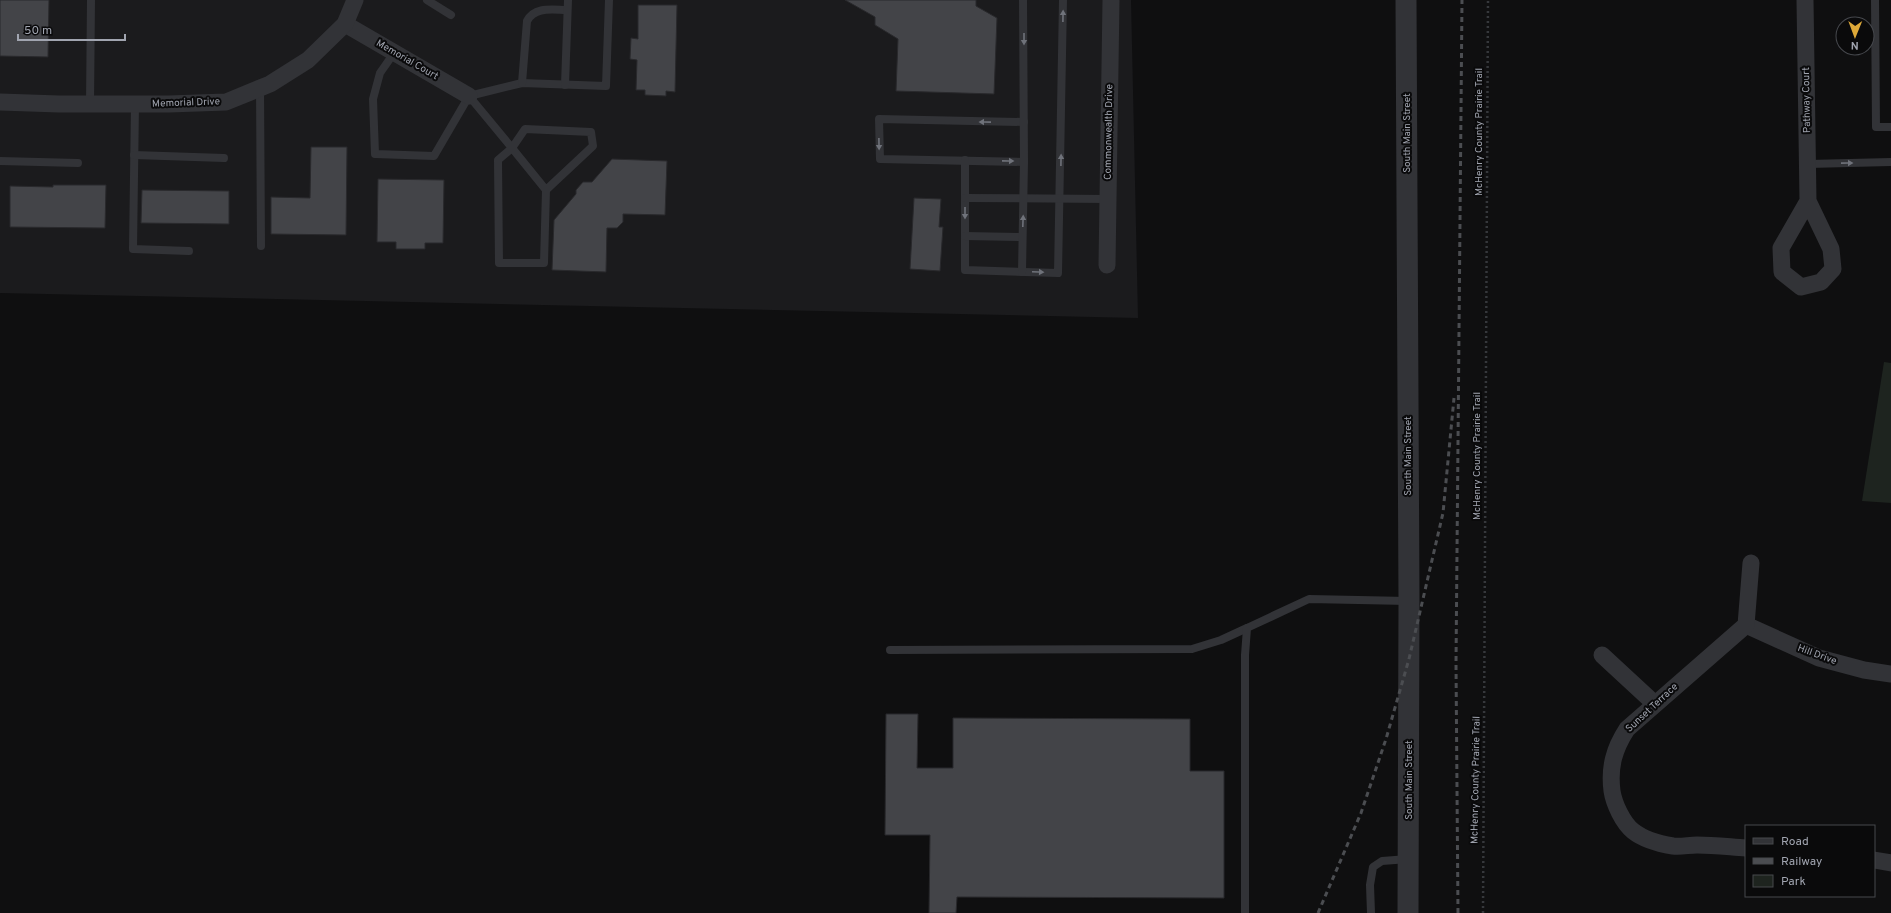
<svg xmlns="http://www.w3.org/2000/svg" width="1891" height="913" viewBox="0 0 1891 913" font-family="Overpass,sans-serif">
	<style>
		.built { fill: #1b1b1d }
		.green { fill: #1e241f }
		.building { fill: #434448; stroke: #29292c }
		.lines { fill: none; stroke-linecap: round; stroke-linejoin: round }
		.path { stroke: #36383c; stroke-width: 2.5; stroke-dasharray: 2 3; stroke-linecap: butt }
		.service { stroke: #323337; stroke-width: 8 }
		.minor { stroke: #323337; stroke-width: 17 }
		.tertiary { stroke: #323337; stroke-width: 21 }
		.rail { stroke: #4b4d51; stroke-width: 3; stroke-dasharray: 5 4; stroke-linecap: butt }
		.oneway { fill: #6f727a }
		.labels { text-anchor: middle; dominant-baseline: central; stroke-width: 4; stroke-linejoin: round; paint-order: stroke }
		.street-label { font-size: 10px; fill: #a1a5b0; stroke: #0a0a0b }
	</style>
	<rect width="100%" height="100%" fill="#0f0f10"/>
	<path class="built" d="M0,0H1131L1138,318L0,293Z"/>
	<path class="green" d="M1884,362L1891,363V503L1862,501Z"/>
	<g class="building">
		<path d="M0,0H49L48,57L0,56Z"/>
		<path d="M845,0H976V6L997,18L994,94L896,91L898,39L875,25V17Z"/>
		<path d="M638,5H677L675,92L666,91V96L645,95V90H636L637,60L630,59L631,38L638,39Z"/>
		<path d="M311,147H347L346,235L271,234V197L310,198Z"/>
		<path d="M612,159L667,161L665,215L623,214V222L617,228H607L606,272L552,270L554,220L576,194V190L583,182H592Z"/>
		<path d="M378,179L444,180L443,243H425V249H396V242H377Z"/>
		<path d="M53,185H106L105,228L10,227V186L53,187Z"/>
		<path d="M142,190L229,191V224L141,223Z"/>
		<path d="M914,198L941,199L939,227H943L940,271L910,269Z"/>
		<path d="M886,714H918L917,768H953V718L1190,719V771H1224V898L957,897L956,913H929L930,835H885Z"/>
	</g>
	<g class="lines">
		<path class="path" d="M1483,913L1488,0"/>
		<g class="service">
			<path d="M427,0L451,15"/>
			<path d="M1875,0L1876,127H1891"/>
			<path d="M394,53L380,73L373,99L375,154L434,156L469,96L522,83L606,86L609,0"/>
			<path d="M522,83L527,21C535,6 553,10 567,10"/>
			<path d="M565,85L568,0"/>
			<path d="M260,88L261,246"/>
			<path d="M469,96L512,148L498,160L499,263H544L546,190L593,146L591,132L525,129L512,148L546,190"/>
			<path d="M90,104L91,0"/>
			<path d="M135,104L133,249L189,251"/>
			<path d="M1024,122L879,119L880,159L1024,162"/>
			<path d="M134,155L224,158"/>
			<path d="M965,160V270L1058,273L1063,0"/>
			<path d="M0,161L78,163"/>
			<path d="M1808,164L1891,162"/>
			<path d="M965,198L1108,199"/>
			<path d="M965,236L1022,237"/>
			<path d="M1022,272L1024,162L1023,0"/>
			<path d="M890,650L1192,649L1221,640L1247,628"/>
			<path d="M1245,913V655L1247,628L1309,599L1408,601"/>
			<path d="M1371,913L1370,885L1373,867L1382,861L1408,859"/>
		</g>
		<g class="minor">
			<path d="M1805,0L1808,201L1831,249L1833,269L1821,282L1801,287L1782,272L1781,248L1808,201"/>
			<path d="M345,24L469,96"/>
			<path d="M0,102L59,104H169L226,102L270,84L308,60L345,24L355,0"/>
			<path d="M1107,265L1111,0"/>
			<path d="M1746,625L1819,658L1864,670L1891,674"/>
			<path d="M1602,655L1655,704"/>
			<path d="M1746,848C1730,847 1714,845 1697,845C1689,845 1681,847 1673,846C1661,844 1643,839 1633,831C1623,823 1614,804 1612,791C1609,767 1614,749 1627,729L1746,625L1751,563"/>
			<path d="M1874,860L1891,863"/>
		</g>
		<path class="tertiary" d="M1406,0L1409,601L1408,913"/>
		<g class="rail">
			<path d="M1318,913L1361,813L1386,739L1409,659L1443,513L1454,398"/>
			<path d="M1458,913L1456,663L1462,0"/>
		</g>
	</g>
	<defs><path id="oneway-solid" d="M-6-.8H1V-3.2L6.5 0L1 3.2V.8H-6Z"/></defs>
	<g class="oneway">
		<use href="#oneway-solid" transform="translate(1063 16) rotate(-89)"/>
		<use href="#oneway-solid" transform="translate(1024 39) rotate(90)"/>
		<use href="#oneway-solid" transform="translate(985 122) rotate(-179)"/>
		<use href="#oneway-solid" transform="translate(879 144) rotate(89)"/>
		<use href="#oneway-solid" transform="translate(1061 160) rotate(-89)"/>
		<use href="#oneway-solid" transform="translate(1008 161) rotate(1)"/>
		<use href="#oneway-solid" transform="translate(1847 163) rotate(-1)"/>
		<use href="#oneway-solid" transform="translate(965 213) rotate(90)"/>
		<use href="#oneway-solid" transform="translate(1023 221) rotate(-88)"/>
		<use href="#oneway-solid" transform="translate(1038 272) rotate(2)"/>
	</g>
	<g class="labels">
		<g class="street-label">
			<text transform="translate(407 60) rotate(30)">Memorial Court</text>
			<text transform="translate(1807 100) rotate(-91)">Pathway Court</text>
			<text transform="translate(186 103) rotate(-2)">Memorial Drive</text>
			<text transform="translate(1109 132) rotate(-89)">Commonwealth Drive</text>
			<text transform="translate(1479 132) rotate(-90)">McHenry County Prairie Trail</text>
			<text transform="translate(1407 133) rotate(-90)">South Main Street</text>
			<text transform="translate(1408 456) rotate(-90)">South Main Street</text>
			<text transform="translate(1477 456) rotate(-90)">McHenry County Prairie Trail</text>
			<text transform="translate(1817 655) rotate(20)">Hill Drive</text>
			<text transform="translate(1652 708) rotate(-43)">Sunset Terrace</text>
			<text transform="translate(1409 780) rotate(-90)">South Main Street</text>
			<text transform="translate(1476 780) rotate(-89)">McHenry County Prairie Trail</text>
		</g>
	</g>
	<rect x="1745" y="825" width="130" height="72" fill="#0a0a0b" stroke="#46484d"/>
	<rect x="1753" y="838" width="20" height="6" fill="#323337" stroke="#46484d"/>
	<text x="1781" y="845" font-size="12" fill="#a1a5b0">Road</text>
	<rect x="1753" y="858" width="20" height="6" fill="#4b4d51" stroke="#46484d"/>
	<text x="1781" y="865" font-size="12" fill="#a1a5b0">Railway</text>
	<rect x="1753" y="875" width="20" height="12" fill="#1e241f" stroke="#46484d"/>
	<text x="1781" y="885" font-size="12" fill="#a1a5b0">Park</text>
	<g transform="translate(1855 36) rotate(181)"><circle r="19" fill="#0a0a0b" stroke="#46484d"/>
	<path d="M0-3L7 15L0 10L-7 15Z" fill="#dea939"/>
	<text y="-6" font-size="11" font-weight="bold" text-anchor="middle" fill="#a1a5b0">N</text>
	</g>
	<path d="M18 34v6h107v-6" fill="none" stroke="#a1a5b0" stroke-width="2"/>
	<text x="24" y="34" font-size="12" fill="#a1a5b0" stroke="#0a0a0b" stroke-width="3" paint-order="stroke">50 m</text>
</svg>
